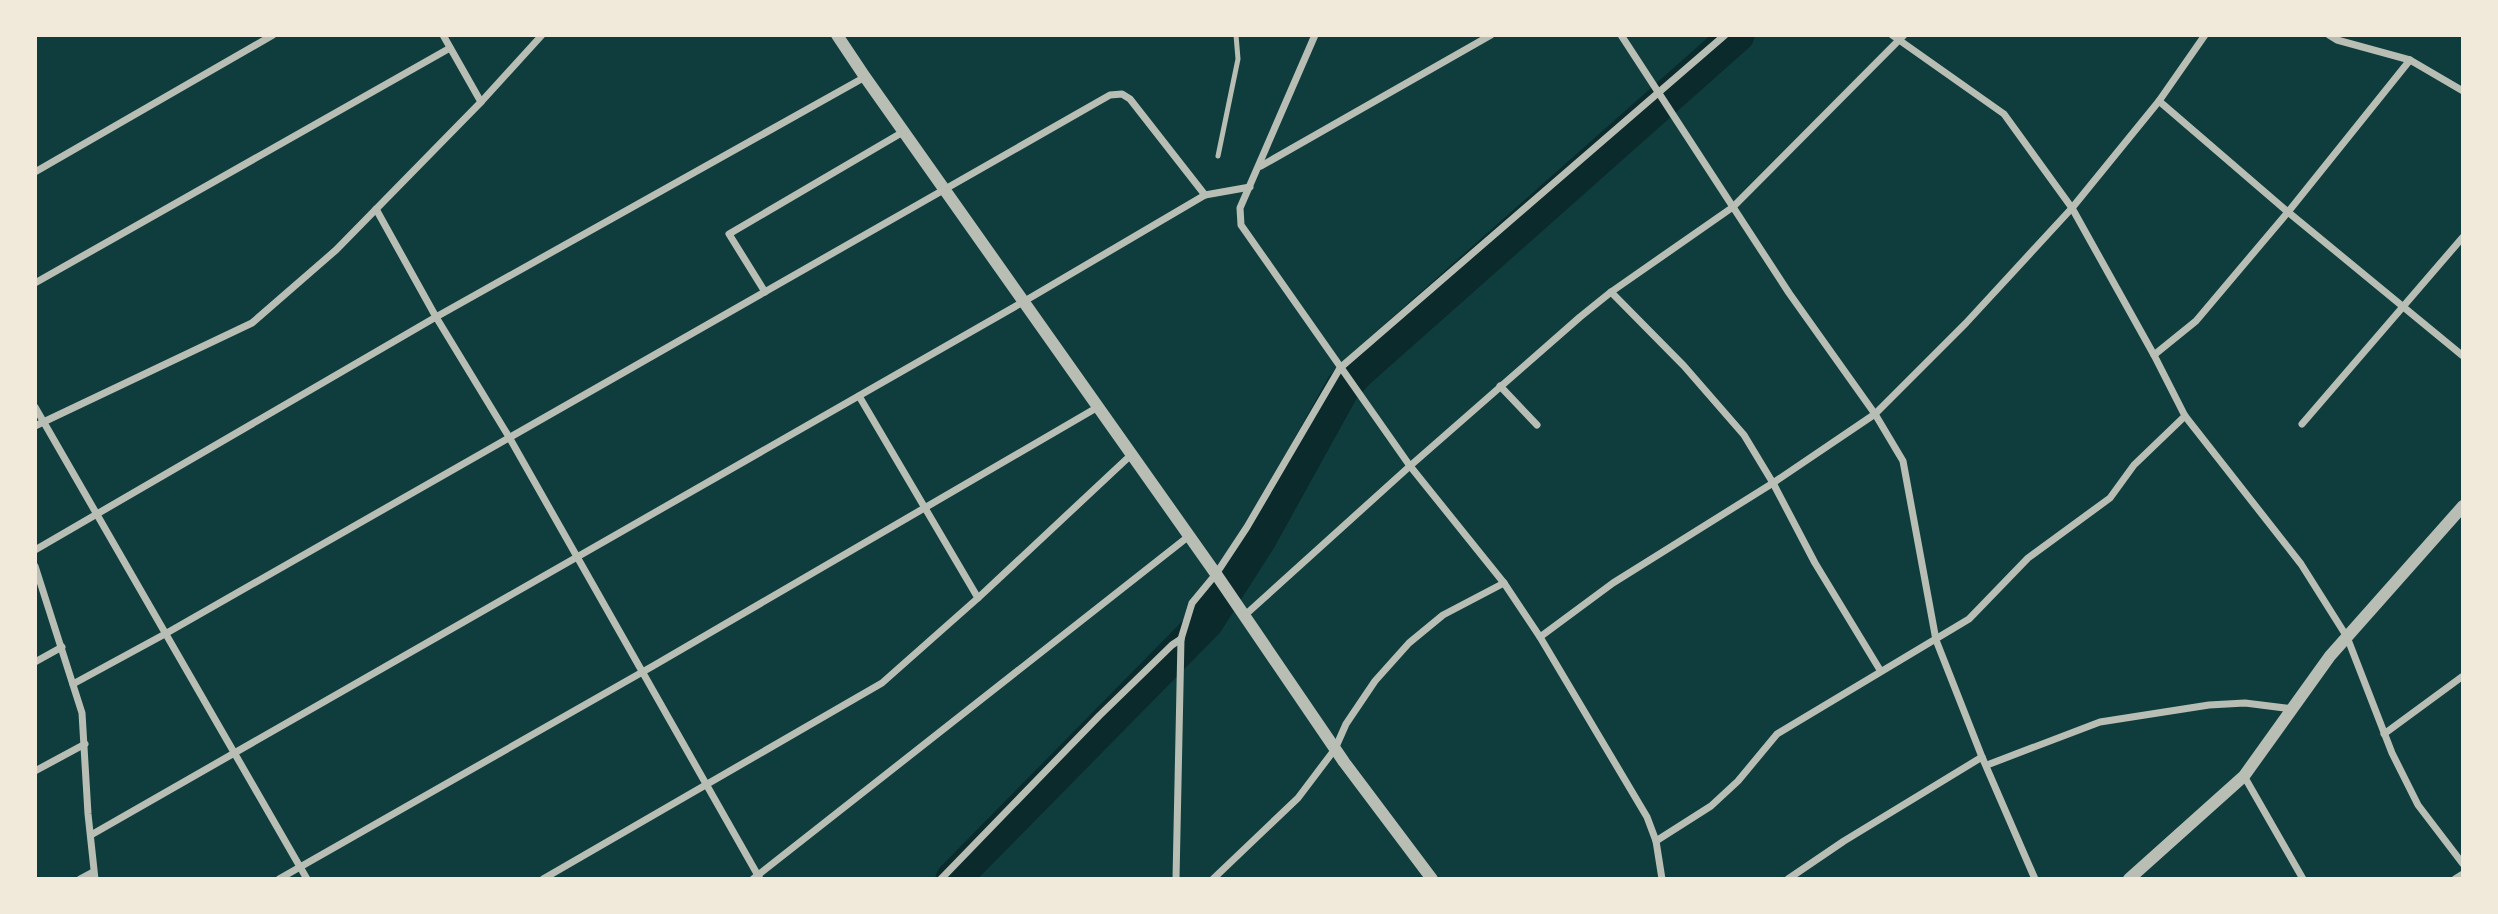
<svg xmlns="http://www.w3.org/2000/svg" width="2498" height="914" viewBox="0 0 2498 914" font-family="Overpass,sans-serif">
	<style>
		.lines { fill: none; stroke-linecap: round; stroke-linejoin: round }
		.river { stroke: #0a2a2b; stroke-width: 35 }
		.service { stroke: #b8beb3; stroke-width: 5 }
		.minor { stroke: #b8beb3; stroke-width: 7 }
		.tertiary { stroke: #b8beb3; stroke-width: 12 }
	</style>
	<rect width="100%" height="100%" fill="#0f3d3e"/>
	<g class="lines">
		<path class="river" d="M953,879L1206,622L1260,537L1343,387L1357,372L1737,35"/>
		<path class="service" d="M1218,156L1238,59L1236,35"/>
		<g class="minor">
			<path d="M443,35L481,102"/>
			<path d="M1315,35L1240,208L1241,225L1410,466L1504,583L1540,637L1647,817L1656,841L1662,879"/>
			<path d="M1621,35L1789,293L1875,414L1903,461L1936,640L1982,757L2035,879"/>
			<path d="M1892,35L2004,114L2072,208L2154,355L2185,416L2301,564L2347,637L2392,753L2418,805L2463,864"/>
			<path d="M2329,35L2337,40L2410,60L2463,91"/>
			<path d="M2159,101L2288,212L2463,356"/>
			<path d="M1261,166L1491,35"/>
			<path d="M35,172L273,35"/>
			<path d="M376,209L436,317L509,437L760,879"/>
			<path d="M35,283L450,48"/>
			<path d="M765,292L729,234L903,132"/>
			<path d="M1611,292L1684,366L1744,435L1773,483L1815,563L1880,670"/>
			<path d="M2154,355L2196,321L2288,212L2410,60"/>
			<path d="M1500,386L1537,425"/>
			<path d="M859,396L978,598"/>
			<path d="M35,407L307,879"/>
			<path d="M2302,424L2463,237"/>
			<path d="M35,426L252,323L336,250L481,102L542,35"/>
			<path d="M35,550L436,317L865,77"/>
			<path d="M35,566L82,713L88,814L95,879"/>
			<path d="M1244,616L1410,466L1580,317L1611,292L1733,207L1904,35"/>
			<path d="M1540,637L1613,583L1773,483L1875,414L1966,323L2072,208L2159,101L2205,35"/>
			<path d="M35,662L62,647"/>
			<path d="M73,684L165,634L1110,95L1122,94L1130,99L1205,195"/>
			<path d="M2384,734L2463,676"/>
			<path d="M1987,765L2100,722L2209,705L2245,703L2293,709"/>
			<path d="M35,771L85,744"/>
			<path d="M2244,776L2303,879"/>
			<path d="M91,835L1023,302L1205,195L1250,187"/>
			<path d="M1656,841L1711,806L1738,781L1777,734L1969,619L2028,558L2110,498L2134,465L2185,416"/>
			<path d="M80,879L93,872"/>
			<path d="M279,879L653,666L1098,407"/>
			<path d="M543,879L882,683L978,598L1132,454"/>
			<path d="M753,879L1189,536"/>
			<path d="M941,879L1099,716L1172,645L1181,639"/>
			<path d="M1176,879L1181,639L1192,603L1216,574L1247,527L1340,368L1725,35"/>
			<path d="M1213,879L1298,798L1335,749L1346,724L1375,681L1409,643L1443,615L1504,583"/>
			<path d="M1788,879L1844,841L1982,757"/>
			<path d="M2455,879L2463,874"/>
		</g>
		<g class="tertiary">
			<path d="M837,35L865,77L1216,574L1344,762L1432,879"/>
			<path d="M2129,879L2244,776L2330,656L2463,506"/>
		</g>
	</g>
	<rect width="2498" height="914" fill="none" stroke="#f1e9da" stroke-width="74"/>
</svg>
